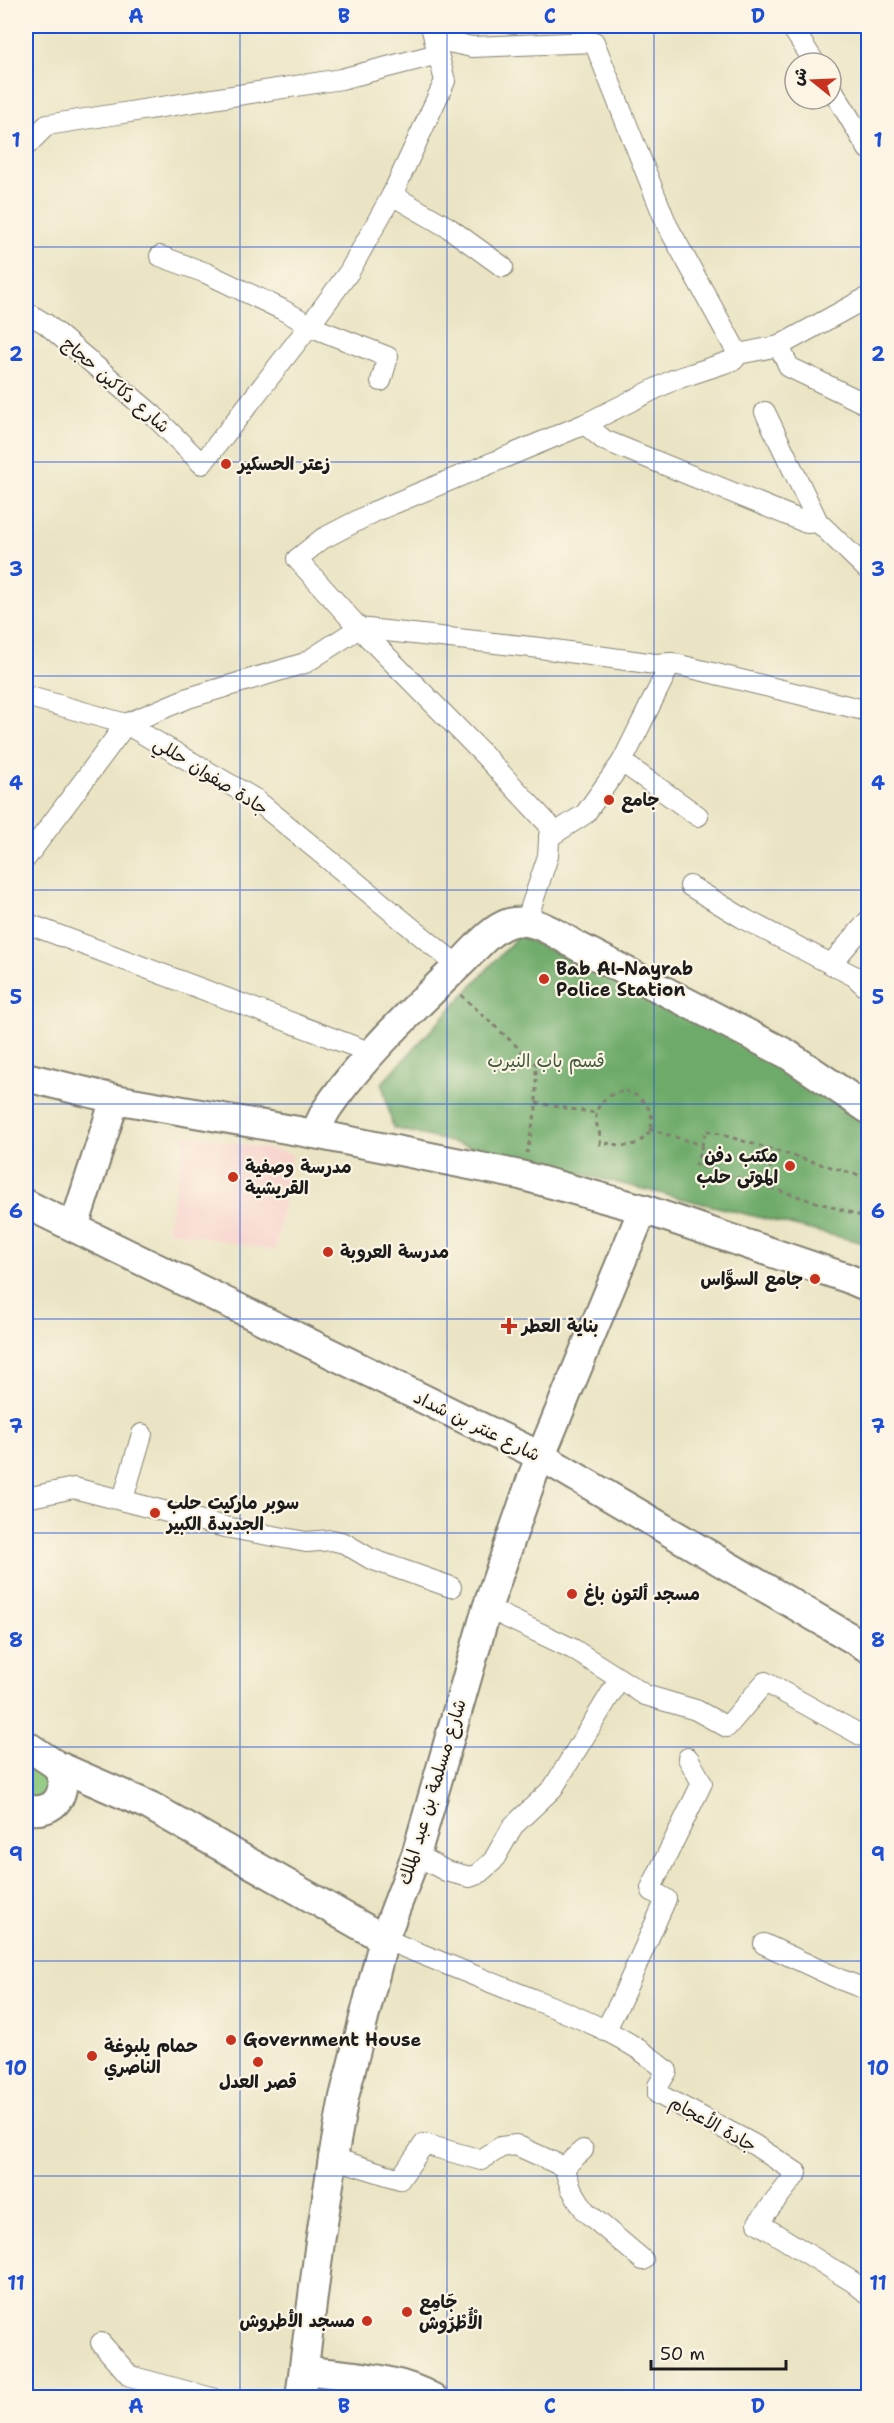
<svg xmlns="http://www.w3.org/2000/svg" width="894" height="2423" viewBox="0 0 894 2423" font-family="'Shantell Sans','Playpen Sans Arabic',sans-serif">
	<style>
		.built { fill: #f7d0cc }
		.green { fill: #89c67b; stroke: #52714c; stroke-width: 1.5 }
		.forest { fill: #6eab6b; stroke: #456444; stroke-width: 1.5 }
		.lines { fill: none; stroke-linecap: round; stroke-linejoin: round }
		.street-casing { stroke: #838070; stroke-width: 22 }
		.secondary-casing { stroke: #838070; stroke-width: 32 }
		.path { stroke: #838070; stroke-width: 3; stroke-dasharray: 4.5 4.5; stroke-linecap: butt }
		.street { stroke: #fff; stroke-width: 20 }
		.secondary { stroke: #fff; stroke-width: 28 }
		.grid { fill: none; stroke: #1d4ed8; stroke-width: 1.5; stroke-opacity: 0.55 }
		.poi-dot { fill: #c8321e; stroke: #fcf5e5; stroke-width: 2 }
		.labels { text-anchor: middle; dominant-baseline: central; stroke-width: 4.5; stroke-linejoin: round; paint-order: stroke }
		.street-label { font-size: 18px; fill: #1c1c1c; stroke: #fcf5e5 }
		.poi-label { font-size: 18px; font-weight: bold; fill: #1c1c1c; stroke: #fcf5e5; text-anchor: start }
		.park-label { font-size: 18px; fill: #42583d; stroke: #fcf5e5 }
		.neatline { fill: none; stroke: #1d4ed8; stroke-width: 2 }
		.grid-label { font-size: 20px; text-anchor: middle; font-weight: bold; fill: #1d4ed8 }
	</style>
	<rect width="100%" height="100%" fill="#fcf5e5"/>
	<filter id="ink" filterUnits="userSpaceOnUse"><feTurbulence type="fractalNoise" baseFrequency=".0167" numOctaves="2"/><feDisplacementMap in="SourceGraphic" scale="12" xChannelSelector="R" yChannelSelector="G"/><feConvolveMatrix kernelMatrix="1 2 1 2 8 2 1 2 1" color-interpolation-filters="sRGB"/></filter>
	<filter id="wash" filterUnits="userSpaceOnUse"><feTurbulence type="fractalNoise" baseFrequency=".008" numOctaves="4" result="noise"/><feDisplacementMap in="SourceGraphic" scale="24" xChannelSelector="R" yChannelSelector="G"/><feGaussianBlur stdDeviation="1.35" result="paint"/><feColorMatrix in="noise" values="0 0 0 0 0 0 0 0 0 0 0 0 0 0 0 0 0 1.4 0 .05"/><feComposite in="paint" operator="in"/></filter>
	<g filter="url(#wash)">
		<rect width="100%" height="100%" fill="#eae4c4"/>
		<path class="built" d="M186,1134L292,1154L275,1251L167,1230Z"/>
		<path class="green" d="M26,1761L45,1775L53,1792L26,1801Z"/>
		<path class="forest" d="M518,936L750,1039L868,1124V1244L393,1128L382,1083Z"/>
	</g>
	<g filter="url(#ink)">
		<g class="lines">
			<defs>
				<g id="street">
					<path d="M791,26L815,63"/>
					<path d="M434,39L472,47L594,42L667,225L738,354"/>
					<path d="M831,87L868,149"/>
					<path d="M26,146L47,125L341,79L438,54"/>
					<path d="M392,195L449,228L503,267"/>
					<path d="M160,256L206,273L281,309L317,329L388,357L381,381"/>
					<path d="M26,312L46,324L153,415L202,464L310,325L349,272L392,195L445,81L431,26"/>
					<path d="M779,346L789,367L868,405"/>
					<path d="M765,412L818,522L868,570"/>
					<path d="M585,424L604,440L807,523L818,522"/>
					<path d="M359,628L540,648L655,664L671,663L868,711"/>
					<path d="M359,628L484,755L550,826L548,856L526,922"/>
					<path d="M26,696L126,724L255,799L458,966"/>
					<path d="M622,762L698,816"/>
					<path d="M549,837L585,814L622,762L671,663"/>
					<path d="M26,858L126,724L188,698L305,663L359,628L297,559L322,539L376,511L585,424L673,380L734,360L738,354L779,346L868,297"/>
					<path d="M690,886L746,920L854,976L868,989"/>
					<path d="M26,923L372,1053"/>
					<path d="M831,964L868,921"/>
					<path d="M26,1498L74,1488L225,1527L306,1542L332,1540L344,1543L371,1559L451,1587"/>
					<path d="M123,1499L142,1434"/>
					<path d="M487,1608L573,1649L645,1695L696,1710L727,1727L765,1682L868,1739"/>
					<path d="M416,1855L446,1871L470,1877L478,1874L493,1861L513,1826L553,1788L619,1680"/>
					<path d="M384,1939C429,1957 475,1976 520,1994C570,2014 626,2034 667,2071L658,2086V2094L753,2144L797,2173L758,2223L853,2282L868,2294"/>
					<path d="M764,1944L839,1979L868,1990"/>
					<path d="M605,2031L621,2000L666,1899L652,1891L651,1888L702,1783L688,1758"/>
					<path d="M333,2158L400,2179L424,2144L481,2160L501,2147L516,2145L564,2167L571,2188L585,2211L643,2260"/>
					<path d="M564,2167L583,2150"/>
					<path d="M101,2343L130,2376L212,2398"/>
				</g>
				<g id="secondary">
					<path d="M26,1077L115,1099L315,1134L520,1175L643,1209L847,1278L868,1287"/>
					<path d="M315,1134C319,1125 323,1114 329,1106C363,1056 420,1003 463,961C476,948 491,929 509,923C533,916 558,935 577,946L787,1054L868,1109"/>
					<path d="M26,1204L542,1457L868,1648"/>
					<path d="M74,1227L115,1099"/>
					<path d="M26,1745L56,1765L150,1806L384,1939"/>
					<path d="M26,1809C55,1816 72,1791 56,1765"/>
					<path d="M304,2370C346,2376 394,2376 433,2398"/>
					<path d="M300,2398L319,2249L333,2158L344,2097L384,1939L416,1855L487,1608L533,1475L643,1209"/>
				</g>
			</defs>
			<use href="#street" class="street-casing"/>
			<use href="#secondary" class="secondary-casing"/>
			<g class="path">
				<path d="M461,995L536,1064V1109L527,1153"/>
				<path d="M625,1091C651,1097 664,1129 637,1143C624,1150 613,1141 600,1144C602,1134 597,1130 596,1120C595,1102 610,1093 625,1091Z"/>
				<path d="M536,1103L596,1113"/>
				<path d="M649,1129L702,1145L706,1130L868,1178"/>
				<path d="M702,1145L696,1165L868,1218"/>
				<path d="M766,1186L774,1150"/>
			</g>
			<use href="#street" class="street"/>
			<use href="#secondary" class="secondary"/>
		</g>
	</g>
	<path class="grid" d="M240,26V2398M447,26V2398M654,26V2398M26,247H868M26,462H868M26,676H868M26,890H868M26,1104H868M26,1319H868M26,1533H868M26,1747H868M26,1961H868M26,2176H868"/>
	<g class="poi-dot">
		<circle cx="226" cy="464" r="6"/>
		<circle cx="609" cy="800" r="6"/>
		<circle cx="544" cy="979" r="6"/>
		<circle cx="790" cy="1166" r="6"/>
		<circle cx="233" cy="1177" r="6"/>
		<circle cx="328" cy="1252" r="6"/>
		<circle cx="815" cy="1279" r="6"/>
		<path d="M506 1317h6v6h6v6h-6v6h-6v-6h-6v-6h6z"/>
		<circle cx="155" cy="1513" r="6"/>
		<circle cx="572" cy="1594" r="6"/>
		<circle cx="231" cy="2040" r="6"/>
		<circle cx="92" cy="2056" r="6"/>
		<circle cx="258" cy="2062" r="6"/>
		<circle cx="407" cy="2312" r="6"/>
		<circle cx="367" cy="2321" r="6"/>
	</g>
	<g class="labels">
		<g class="street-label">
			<text transform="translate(116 385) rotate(41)">شارع دكاكين حجاج</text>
			<text transform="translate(211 776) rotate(32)">جادة صفوان حللي</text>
			<text transform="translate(477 1426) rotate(26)">شارع عنتر بن شداد</text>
			<text transform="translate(432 1792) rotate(-73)">شارع مسلمة بن عبد الملك</text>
			<text transform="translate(713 2124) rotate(29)">جادة الأعجام</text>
		</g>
		<g class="poi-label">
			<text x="238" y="464">زعتر الحسكير</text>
			<text x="621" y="800">جامع</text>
			<text x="556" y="969">Bab Al-Nayrab<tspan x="556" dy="21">Police Station</tspan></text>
			<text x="778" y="1156" text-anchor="end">مكتب دفن<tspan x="778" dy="21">الموتى حلب</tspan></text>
			<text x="245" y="1167">مدرسة وصفية<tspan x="245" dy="21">القريشية</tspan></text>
			<text x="340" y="1252">مدرسة العروبة</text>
			<text x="803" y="1279" text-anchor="end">جامع السوَّاس</text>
			<text x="522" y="1326">بناية العطر</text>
			<text x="167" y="1503">سوبر ماركيت حلب<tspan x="167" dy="21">الجديدة الكبير</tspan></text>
			<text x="584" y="1594">مسجد ألتون باغ</text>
			<text x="243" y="2040">Government House</text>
			<text x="104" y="2046">حمام يلبوغة<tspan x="104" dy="21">الناصري</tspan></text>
			<text x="258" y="2082" text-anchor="middle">قصر العدل</text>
			<text x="419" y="2302">جَامِع<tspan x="419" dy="21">الْأُطْرُوش</tspan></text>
			<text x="355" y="2321" text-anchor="end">مسجد الأطروش</text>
		</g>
		<g class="park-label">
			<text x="546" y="1061">قسم باب النيرب</text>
		</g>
	</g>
	<rect width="894" height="2423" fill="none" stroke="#fcf5e5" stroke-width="66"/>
	<g transform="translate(813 81) rotate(288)"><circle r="28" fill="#fcf5e5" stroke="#a29e95" stroke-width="1.5"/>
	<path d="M0-4.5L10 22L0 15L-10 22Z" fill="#c8321e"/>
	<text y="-9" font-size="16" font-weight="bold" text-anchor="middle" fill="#1c1c1c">ش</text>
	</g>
	<path d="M651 2360v9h135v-9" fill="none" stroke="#1c1c1c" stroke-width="3"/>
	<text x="660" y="2360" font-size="18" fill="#1c1c1c" stroke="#fcf5e5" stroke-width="4.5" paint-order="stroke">50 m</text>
	<rect x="33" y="33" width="828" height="2357" class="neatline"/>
	<g class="grid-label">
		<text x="136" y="23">A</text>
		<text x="344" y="23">B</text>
		<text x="550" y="23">C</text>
		<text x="758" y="23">D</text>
		<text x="16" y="147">1</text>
		<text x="878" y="147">1</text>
		<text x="16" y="361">2</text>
		<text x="878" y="361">2</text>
		<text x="16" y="576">3</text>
		<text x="878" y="576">3</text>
		<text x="16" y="790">4</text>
		<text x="878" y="790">4</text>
		<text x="16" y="1004">5</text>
		<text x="878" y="1004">5</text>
		<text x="16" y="1218">6</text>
		<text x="878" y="1218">6</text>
		<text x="16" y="1433">7</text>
		<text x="878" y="1433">7</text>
		<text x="16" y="1647">8</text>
		<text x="878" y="1647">8</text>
		<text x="16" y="1861">9</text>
		<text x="878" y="1861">9</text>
		<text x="16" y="2075">10</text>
		<text x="878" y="2075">10</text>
		<text x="16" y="2290">11</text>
		<text x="878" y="2290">11</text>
		<text x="136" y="2413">A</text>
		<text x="344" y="2413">B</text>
		<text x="550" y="2413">C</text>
		<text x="758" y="2413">D</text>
	</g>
</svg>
